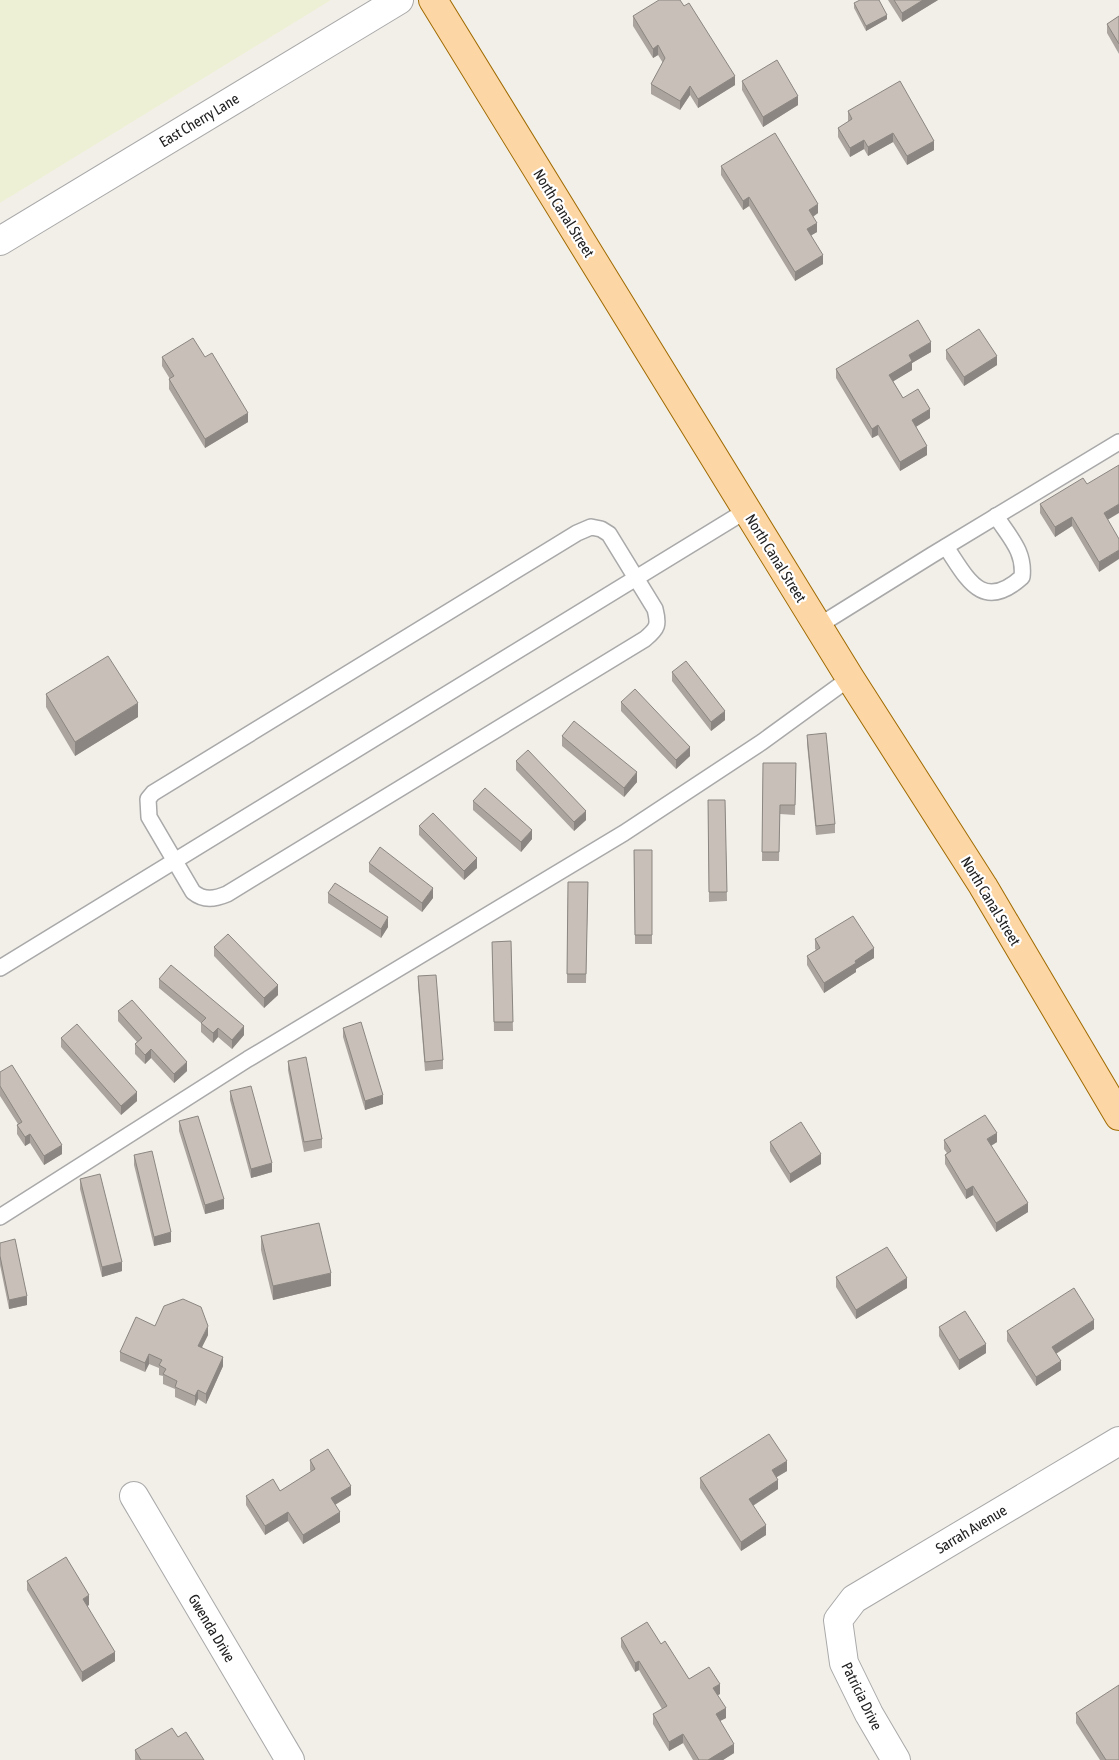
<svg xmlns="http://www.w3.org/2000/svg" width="1119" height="1760" viewBox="0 0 1119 1760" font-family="'Asap Condensed',sans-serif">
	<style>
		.farmland { fill: #eef0d5 }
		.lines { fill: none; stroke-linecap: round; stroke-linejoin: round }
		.lane-casing { stroke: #a9a9a9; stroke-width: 18 }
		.street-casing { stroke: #a9a9a9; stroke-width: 30 }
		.primary-casing { stroke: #a06b00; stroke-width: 30 }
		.lane { stroke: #fff; stroke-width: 15 }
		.street { stroke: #fff; stroke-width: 28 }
		.primary { stroke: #fcd6a4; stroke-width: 28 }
		.wall { fill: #aba49e }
		.shaded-wall { fill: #8b8681 }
		.building { fill: #c7bfb8; stroke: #8b8681 }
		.labels { text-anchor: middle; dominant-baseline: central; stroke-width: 4.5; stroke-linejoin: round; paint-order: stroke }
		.street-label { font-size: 15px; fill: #222; stroke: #fff }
	</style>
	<rect width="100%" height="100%" fill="#f2efe9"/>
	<path class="farmland" d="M0,0H331L0,203Z"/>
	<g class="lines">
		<defs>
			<g id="lane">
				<path d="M591,527L601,529L609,534L655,609C659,625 658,628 645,639L227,894C215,899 204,901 193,892L149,817L148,799L153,793L577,533Z"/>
				<path d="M946,547C967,578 982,613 1022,577C1025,551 1009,537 996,516"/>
				<path d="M818,626L932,555L1119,442"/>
				<path d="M0,968L747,510"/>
				<path d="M0,1217L248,1059L624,833L762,742L850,678"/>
			</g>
			<g id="street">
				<path d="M0,241L399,0"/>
				<path d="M134,1496L290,1760"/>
				<path d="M896,1760L869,1714L844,1663L838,1620L854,1599L1119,1441"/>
			</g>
			<path id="primary" d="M433,0L850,678L983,886L1119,1116"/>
		</defs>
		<use href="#lane" class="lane-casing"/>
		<use href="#street" class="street-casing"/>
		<use href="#primary" class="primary-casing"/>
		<use href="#lane" class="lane"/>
		<use href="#street" class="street"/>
		<use href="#primary" class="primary"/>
	</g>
	<g class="wall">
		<path d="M888,0H938L902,22Z"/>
		<path d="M854,3L887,19L866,31L854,8Z"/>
		<path d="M633,16L735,85L698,108L690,95L680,110L651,94V84L663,63L658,55L653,58L633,26Z"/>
		<path d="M1119,16V54L1107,33V24Z"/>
		<path d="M742,81L798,105L763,127L742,90Z"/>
		<path d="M848,111L934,150L907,165L893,142L868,156L864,149L850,157L838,137V128L848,122Z"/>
		<path d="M721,166L818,213L813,217L817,232L811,235L823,264L795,281L749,206L743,210L721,175Z"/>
		<path d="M946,350L997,365L964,386L946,359Z"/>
		<path d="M931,352L912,363V370L893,381L903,398L930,418L916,427L927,455L900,471L878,435L872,438L836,378V369Z"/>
		<path d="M162,357H205L248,422L205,448L169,389V379H170L162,366Z"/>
		<path d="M1040,504L1108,520L1099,572L1072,526L1055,537L1040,513Z"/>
		<path d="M672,672L725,720L711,731L672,681Z"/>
		<path d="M46,694L138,717L75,756L46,707Z"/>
		<path d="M621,702L690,756L676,769L621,711Z"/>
		<path d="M807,735L835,824V833L816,835L807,744Z"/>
		<path d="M562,736L637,782L624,797L562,746Z"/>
		<path d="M516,761L586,820L574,831L516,770Z"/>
		<path d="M763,763H796L795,815L780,814L779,861H762Z"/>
		<path d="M708,800H725L727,901L709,902Z"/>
		<path d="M473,801L532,839L521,852L473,810Z"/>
		<path d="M419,826L477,868L464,880L419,835Z"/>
		<path d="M634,850H652V944H635Z"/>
		<path d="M369,863L433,898L422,912L369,872Z"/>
		<path d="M568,882H588L586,983H567Z"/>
		<path d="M328,893L388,927L381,938L328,903Z"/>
		<path d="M815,939L874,958L856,969V972L824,993L807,965V956L816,950L815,949Z"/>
		<path d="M511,941L513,1031H494L492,942Z"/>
		<path d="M214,947L278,995L264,1008L214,956Z"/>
		<path d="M418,976L443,1060V1069L425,1071L418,985Z"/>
		<path d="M159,979L244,1035L232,1049L218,1037L213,1043L201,1032V1023L159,988Z"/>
		<path d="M118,1011L187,1071L174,1083L151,1058L145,1064L135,1054V1044L137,1042L118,1021Z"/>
		<path d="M343,1028L383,1104L365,1110L343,1037Z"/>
		<path d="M61,1038L137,1101L121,1115L61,1047Z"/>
		<path d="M288,1061L322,1139V1148L304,1152L288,1070Z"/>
		<path d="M0,1072L62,1154L44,1165L30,1143L25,1146L17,1134V1125L18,1124L0,1096Z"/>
		<path d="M230,1091L272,1172L251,1178L230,1100Z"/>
		<path d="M179,1121L224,1209L205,1214L179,1131Z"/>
		<path d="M944,1140L997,1142L991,1146L1028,1212L996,1232L973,1195L966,1199L945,1164V1155L947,1153L944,1149Z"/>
		<path d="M770,1142L821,1164L790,1183L770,1151Z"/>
		<path d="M134,1155L171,1242L154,1246L134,1165Z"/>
		<path d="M80,1179L122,1271L102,1277L80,1189Z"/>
		<path d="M261,1236L331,1286L273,1300L261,1250Z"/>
		<path d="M0,1243L27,1305L9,1309L0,1265Z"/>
		<path d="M836,1277L907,1288L856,1319L836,1287Z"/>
		<path d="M155,1326L208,1335L202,1347L223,1366L206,1404L198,1399L195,1406L175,1397V1389L163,1384V1376L159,1375V1368L149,1364L145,1372L120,1361V1352Z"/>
		<path d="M939,1327L986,1353L959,1370L939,1336Z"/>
		<path d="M1094,1329L1056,1354L1061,1370L1036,1386L1007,1341V1331Z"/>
		<path d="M310,1460L351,1495L335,1505L340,1522L303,1544L288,1521L265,1535L246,1505V1496L280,1491L311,1472L310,1470Z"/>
		<path d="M787,1471L776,1477L778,1489L753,1506L766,1535L741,1551L700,1488V1478Z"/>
		<path d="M27,1581L89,1605L87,1606L115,1661L82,1682L27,1590Z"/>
		<path d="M621,1638L661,1644L689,1679L720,1694L717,1695L726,1718L720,1721L734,1753L723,1760H693L683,1743L669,1751L653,1724V1714L662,1709L639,1670L635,1672L621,1647Z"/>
		<path d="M1076,1713L1119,1760H1100L1076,1723Z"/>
		<path d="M178,1737L204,1760H135V1750Z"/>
	</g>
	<g class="shaded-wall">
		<path d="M923,0H938L902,22V13Z"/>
		<path d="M887,15V19L866,31V26Z"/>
		<path d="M658,45V55L653,58V49Z"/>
		<path d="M735,76V85L698,108V99Z"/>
		<path d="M690,86V95L680,110V101Z"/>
		<path d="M798,96V105L763,127V117Z"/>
		<path d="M893,133V142L868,156V147Z"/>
		<path d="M864,140V149L850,157V148Z"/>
		<path d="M934,141V150L907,165V156Z"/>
		<path d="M749,197V206L743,210V201Z"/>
		<path d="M818,204V213L809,219V210Z"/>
		<path d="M817,223V232L807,238V229Z"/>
		<path d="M823,255V264L795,281V272Z"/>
		<path d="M931,342V352L912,363V370L889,384V375L909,355Z"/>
		<path d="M997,356V365L964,386V377Z"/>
		<path d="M930,409V418L912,429V420Z"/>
		<path d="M248,413V422L205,448V439Z"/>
		<path d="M878,425V435L872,438V429Z"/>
		<path d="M927,446V455L900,471V462Z"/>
		<path d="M1119,504V513L1104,522V513Z"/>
		<path d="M1072,517V526L1055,537V527Z"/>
		<path d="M1119,550V559L1099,572V562Z"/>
		<path d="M138,703V717L75,756V742Z"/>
		<path d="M725,711V720L711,731V722Z"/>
		<path d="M690,747V756L676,769V760Z"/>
		<path d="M637,772V782L624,797V788Z"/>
		<path d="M586,811V820L574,831V822Z"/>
		<path d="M532,830V839L521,852V842Z"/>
		<path d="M477,858V868L464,880V871Z"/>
		<path d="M433,888V898L422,912V903Z"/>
		<path d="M388,917V927L381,938V929Z"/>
		<path d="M874,948V958L856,969V972L824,993V983L855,961Z"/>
		<path d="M278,985V995L264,1008V998Z"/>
		<path d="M244,1026V1035L232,1049V1040Z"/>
		<path d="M218,1028V1037L213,1043V1033Z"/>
		<path d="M151,1049V1058L145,1064V1055Z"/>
		<path d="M187,1062V1071L174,1083V1074Z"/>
		<path d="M137,1092V1101L121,1115V1106Z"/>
		<path d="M383,1095V1104L365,1110V1101Z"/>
		<path d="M997,1133V1142L987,1148V1139Z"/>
		<path d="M30,1134V1143L25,1146V1137Z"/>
		<path d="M62,1145V1154L44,1165V1156Z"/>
		<path d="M821,1154V1164L790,1183V1174Z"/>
		<path d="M272,1163V1172L251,1178V1169Z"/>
		<path d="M973,1186V1195L966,1199V1190Z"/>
		<path d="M224,1199V1209L205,1214V1205Z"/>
		<path d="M1028,1203V1212L996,1232V1223Z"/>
		<path d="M171,1232V1242L154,1246V1237Z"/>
		<path d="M122,1262V1271L102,1277V1267Z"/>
		<path d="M331,1273V1286L273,1300V1286Z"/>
		<path d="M907,1278V1288L856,1319V1310Z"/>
		<path d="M27,1296V1305L9,1309V1300Z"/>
		<path d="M1094,1320V1329L1052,1356V1347Z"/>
		<path d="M208,1326V1335L198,1355V1346Z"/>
		<path d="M986,1344V1353L959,1370V1360Z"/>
		<path d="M149,1354V1364L145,1372V1363Z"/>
		<path d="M223,1357V1366L206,1404V1394Z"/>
		<path d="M1061,1361V1370L1036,1386V1377Z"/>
		<path d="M198,1390V1399L195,1406V1396Z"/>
		<path d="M787,1461V1471L772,1480V1470Z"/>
		<path d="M778,1480V1489L749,1508V1499Z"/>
		<path d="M351,1486V1495L331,1507V1498Z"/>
		<path d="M288,1512V1521L265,1535V1526Z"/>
		<path d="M340,1512V1522L303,1544V1535Z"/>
		<path d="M766,1525V1535L741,1551V1542Z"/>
		<path d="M89,1595V1605L83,1608V1599Z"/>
		<path d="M115,1652V1661L82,1682V1672Z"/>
		<path d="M639,1661V1670L635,1672V1663Z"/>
		<path d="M720,1684V1694L713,1698V1688Z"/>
		<path d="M726,1708V1718L716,1723V1714Z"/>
		<path d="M683,1734V1743L669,1751V1742Z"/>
		<path d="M734,1744V1753L723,1760H708Z"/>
	</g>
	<g class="building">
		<path d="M659,0H680L684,6L689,3L735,76L698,99L690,86L680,101L651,84L665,58L658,45L653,49L633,16Z"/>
		<path d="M860,0H879L887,15L866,26L854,3Z"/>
		<path d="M894,0H923L902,13Z"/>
		<path d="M1119,16V44L1107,24Z"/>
		<path d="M777,60L798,96L763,117L742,81Z"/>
		<path d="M900,81L934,141L907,156L893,133L868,147L864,140L850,148L838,128L852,119L848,111Z"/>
		<path d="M775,133L818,204L809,210L817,223L807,229L823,255L795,272L749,197L743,201L721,166Z"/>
		<path d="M918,320L931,342L909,355L912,361L889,375L903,398L918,389L930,409L912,420L927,446L900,462L878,425L872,429L836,369Z"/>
		<path d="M979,329L997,356L964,377L946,350Z"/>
		<path d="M193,338L205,357L212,353L248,413L205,439L169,379L174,376L162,357Z"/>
		<path d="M1119,465V504L1104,513L1119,539V550L1099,562L1072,517L1055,527L1040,504L1083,478L1087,484Z"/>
		<path d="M108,656L138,703L75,742L46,694Z"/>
		<path d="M686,661L725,711L711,722L672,672Z"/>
		<path d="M635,689L690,747L676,760L621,702Z"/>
		<path d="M574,721L637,772L624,788L562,736Z"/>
		<path d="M826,733L835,824L816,826L807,735Z"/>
		<path d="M528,750L586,811L574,822L516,761Z"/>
		<path d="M763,763H796L795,805H780L779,852H762Z"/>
		<path d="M485,788L532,830L521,842L473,801Z"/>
		<path d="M708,800H725L727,892H709Z"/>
		<path d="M433,813L477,858L464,871L419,826Z"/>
		<path d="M380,847L433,888L422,903L369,863Z"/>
		<path d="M634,850H652V935H635Z"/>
		<path d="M568,882H588L586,974H567Z"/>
		<path d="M335,883L388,917L381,929L328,893Z"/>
		<path d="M853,916L874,948L855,961L856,963L824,983L807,956L820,948L815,939Z"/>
		<path d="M228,934L278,985L264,998L214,947Z"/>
		<path d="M511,941L513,1022H494L492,942Z"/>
		<path d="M171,965L244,1026L232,1040L218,1028L213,1033L201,1023L206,1018L159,979Z"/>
		<path d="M436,975L443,1060L425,1062L418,976Z"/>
		<path d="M132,1000L187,1062L174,1074L151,1049L145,1055L135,1044L142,1038L118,1011Z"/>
		<path d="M361,1022L383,1095L365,1101L343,1028Z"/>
		<path d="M77,1024L137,1092L121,1106L61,1038Z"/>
		<path d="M306,1057L322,1139L304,1142L288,1061Z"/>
		<path d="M12,1065L62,1145L44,1156L30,1134L25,1137L17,1125L22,1122L0,1086V1072Z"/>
		<path d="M251,1086L272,1163L251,1169L230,1091Z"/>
		<path d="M985,1115L997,1133L987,1139L1028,1203L996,1223L973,1186L966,1190L945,1155L951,1151L944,1140Z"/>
		<path d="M198,1116L224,1199L205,1205L179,1121Z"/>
		<path d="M801,1122L821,1154L790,1174L770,1142Z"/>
		<path d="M152,1151L171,1232L154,1237L134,1155Z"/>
		<path d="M100,1174L122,1262L102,1267L80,1179Z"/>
		<path d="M319,1223L331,1273L273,1286L261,1236Z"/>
		<path d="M15,1239L27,1296L9,1300L0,1256V1243Z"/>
		<path d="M887,1247L907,1278L856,1310L836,1277Z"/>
		<path d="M1074,1288L1094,1320L1052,1347L1061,1361L1036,1377L1007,1331Z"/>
		<path d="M183,1299L201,1307L208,1326L198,1346L223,1357L206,1394L198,1390L195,1396L175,1387L177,1381L163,1374L166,1369L159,1365L162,1360L149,1354L145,1363L120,1352L136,1317L155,1326L164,1306Z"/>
		<path d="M965,1311L986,1344L959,1360L939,1327Z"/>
		<path d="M769,1434L787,1461L772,1470L778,1480L749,1499L766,1525L741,1542L700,1478Z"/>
		<path d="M328,1449L351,1486L331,1498L340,1512L303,1535L288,1512L265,1526L246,1496L273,1479L280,1491L315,1469L310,1460Z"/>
		<path d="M66,1557L89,1595L83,1599L115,1652L82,1672L27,1581Z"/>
		<path d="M647,1622L661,1644L665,1641L689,1679L709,1667L720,1684L713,1688L726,1708L716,1714L734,1744L708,1760H699L683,1734L669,1742L653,1714L667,1706L639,1661L635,1663L621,1638Z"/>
		<path d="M1119,1685V1760H1106L1076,1713Z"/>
		<path d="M172,1728L178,1737L186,1732L204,1760H141L135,1750Z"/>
	</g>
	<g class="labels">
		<g class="street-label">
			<text transform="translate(199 120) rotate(-31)">East Cherry Lane</text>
			<text transform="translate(564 213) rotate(58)">North Canal Street</text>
			<text transform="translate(776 558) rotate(58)">North Canal Street</text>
			<text transform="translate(991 901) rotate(59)">North Canal Street</text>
			<text transform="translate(971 1529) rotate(-31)">Sarrah Avenue</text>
			<text transform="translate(212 1628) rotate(59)">Gwenda Drive</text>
			<text transform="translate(862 1696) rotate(64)">Patricia Drive</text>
		</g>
	</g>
</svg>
